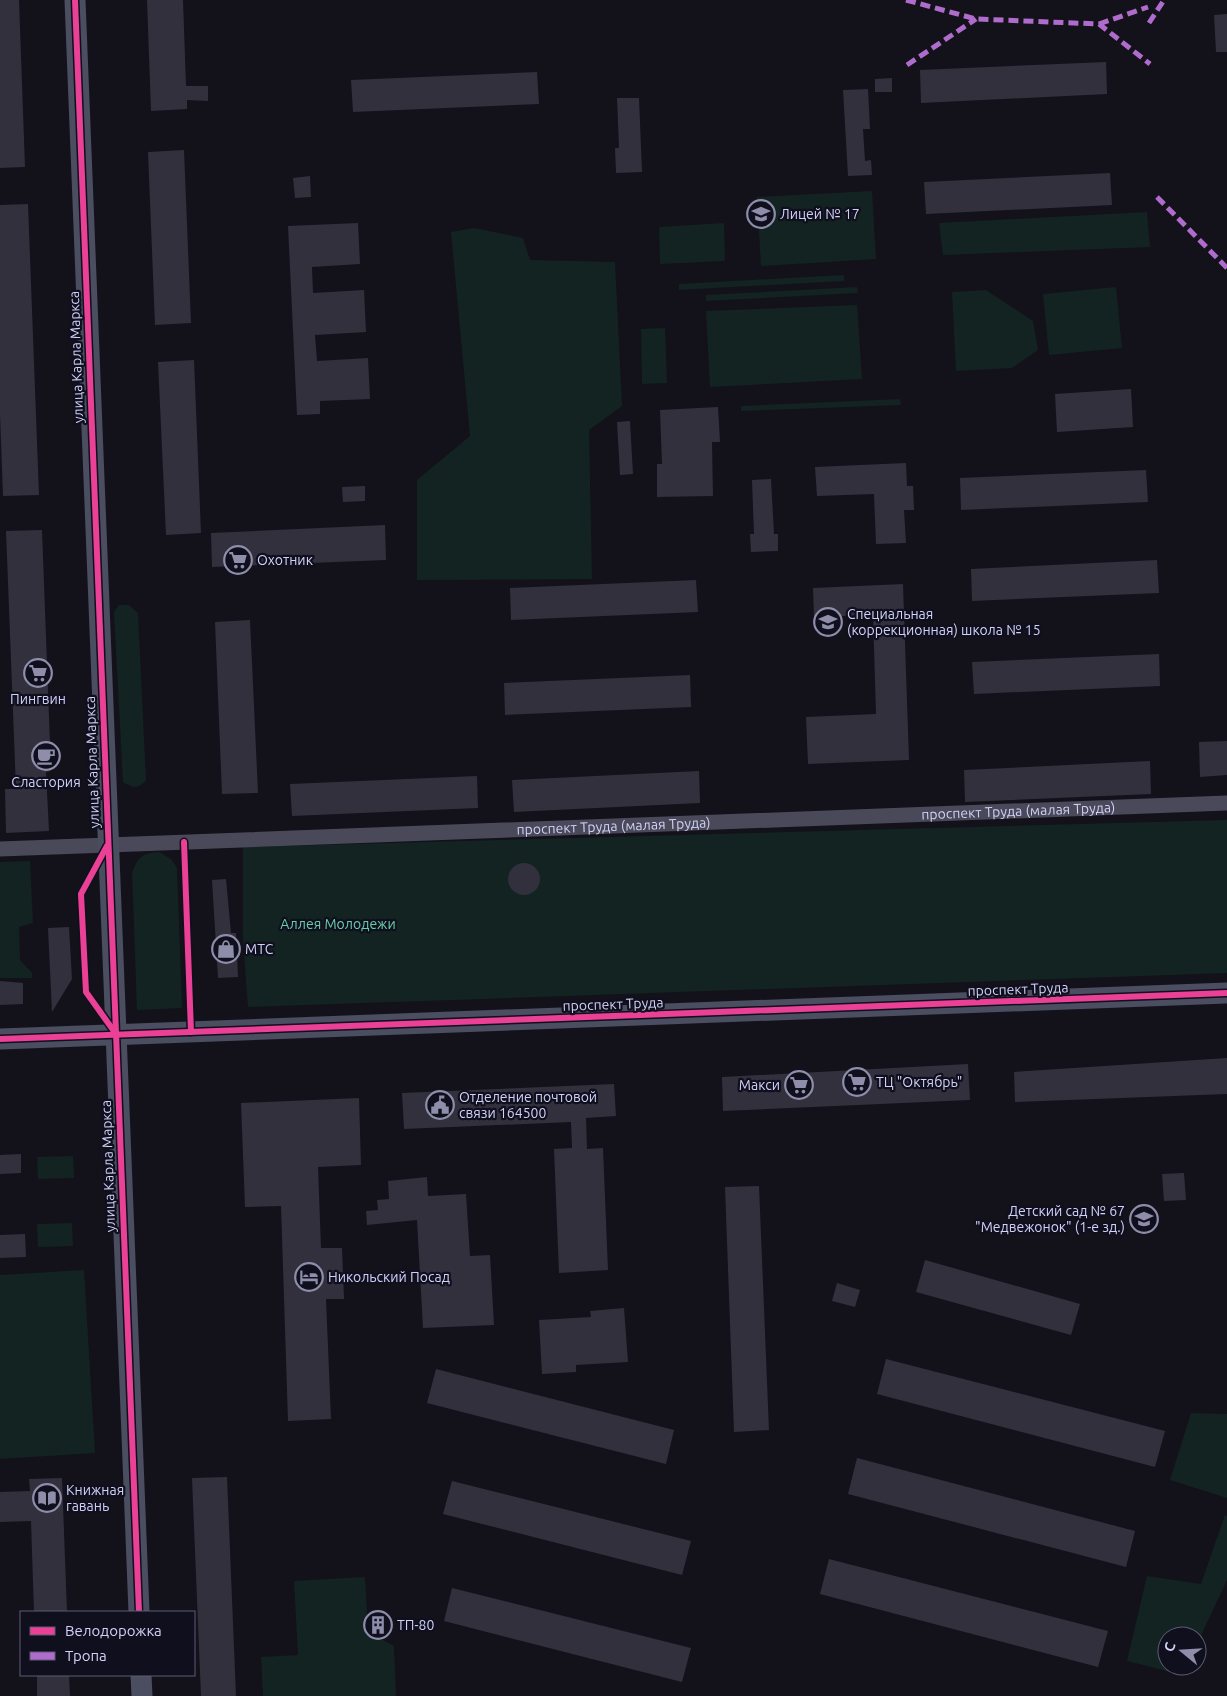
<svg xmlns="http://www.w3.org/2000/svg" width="1227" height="1696" viewBox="0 0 1227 1696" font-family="Ubuntu,sans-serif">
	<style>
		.green { fill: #122322 }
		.building { fill: #31303c }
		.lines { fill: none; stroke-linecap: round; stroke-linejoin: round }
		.street { stroke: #494959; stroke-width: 15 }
		.secondary { stroke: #4b4d60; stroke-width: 21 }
		.quiet { stroke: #b06ccc; stroke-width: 5; stroke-dasharray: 10 5; stroke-linecap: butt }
		.cycleway-casing { stroke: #100f1d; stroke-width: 9 }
		.cycleway { stroke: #ea4096; stroke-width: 6 }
		.labels { text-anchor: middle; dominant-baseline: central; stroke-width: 4.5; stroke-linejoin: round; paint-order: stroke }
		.poi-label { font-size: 14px; fill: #d1d1f9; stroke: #100f1d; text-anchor: start }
		.street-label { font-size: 14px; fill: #d1d1f9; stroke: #100f1d }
		.park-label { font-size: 14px; fill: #67ceaa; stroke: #100f1d }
	</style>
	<rect width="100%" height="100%" fill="#13121a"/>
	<g class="green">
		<path d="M872,191L876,259L761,266L757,197Z"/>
		<path d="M1147,212L1150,247L943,255L939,223Z"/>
		<path d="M724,223L725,261L660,264L659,227Z"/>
		<path d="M474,228L523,238L530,260L615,262L622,406L589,430L592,579L417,580V480L470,436L451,232Z"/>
		<path d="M844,275V281L679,290V284Z"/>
		<path d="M857,287L858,293L706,301V295Z"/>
		<path d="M1116,287L1122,348L1049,355L1043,294Z"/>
		<path d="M986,290L1033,321L1038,350L1012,368L956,371L952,292Z"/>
		<path d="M857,305L862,379L710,387L706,311Z"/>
		<path d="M665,328L667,383L642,384L641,329Z"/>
		<path d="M900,399L901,405L741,411V406Z"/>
		<path d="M119,605H129L138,613L146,781C137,789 133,788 123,782L114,612Z"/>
		<path d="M1227,820V973L248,1007L243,939V847Z"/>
		<path d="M159,852L171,859L177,868L182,1008L137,1010L132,873C138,857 142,853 159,852Z"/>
		<path d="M30,861L33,923L19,927L20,960L32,973V978H0V862Z"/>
		<path d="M73,1156L74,1178L38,1179L37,1157Z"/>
		<path d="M72,1223L73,1246L38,1247L37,1224Z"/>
		<path d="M84,1270L95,1453L0,1459V1275Z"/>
		<path d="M1191,1413L1227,1414V1498L1170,1480Z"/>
		<path d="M1225,1515L1227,1516V1580L1197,1644V1636H1167V1666H1187L1183,1675L1127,1661L1147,1576L1201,1584Z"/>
		<path d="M365,1577L368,1632L394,1646L396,1696H263L261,1657L298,1655L294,1581Z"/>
	</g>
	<g class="building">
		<path d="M0,0H19L25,167L0,168Z"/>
		<path d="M147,0H183L186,86H208V101L187,100V109L151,111Z"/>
		<path d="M1227,14V52H1216L1214,15Z"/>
		<path d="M1106,62L1107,94L921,103L920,70Z"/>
		<path d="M537,72L539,104L353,112L351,80Z"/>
		<path d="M892,78V92H875V79Z"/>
		<path d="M868,89L870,129H863L865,161L871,160L872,175L848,176L843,90Z"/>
		<path d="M617,98H639L642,172L616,173L615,148H619Z"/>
		<path d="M184,150L191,323L155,325L148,152Z"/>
		<path d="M1110,173L1112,205L926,214L924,182Z"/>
		<path d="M310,176L311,197L295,198L293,178Z"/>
		<path d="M28,204L39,495L3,496L0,414V205Z"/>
		<path d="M358,223L360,264L312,267L313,293L364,290L366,332L315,335L317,361L368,358L370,399L320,401V414L297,415L288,226Z"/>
		<path d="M194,360L201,533L166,535L158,362Z"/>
		<path d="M1131,389L1133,427L1057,432L1055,394Z"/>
		<path d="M718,407L720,442H712L713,496L657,497V464H662L660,410Z"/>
		<path d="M630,421L633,474L620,475L617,422Z"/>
		<path d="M906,463L907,486H913L914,510H904L906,543L876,544L874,494L817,496L815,467Z"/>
		<path d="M1146,470L1148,502L961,510L960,478Z"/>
		<path d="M771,479L774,534H778V551L751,552L750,534H754L752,480Z"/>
		<path d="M365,486V501L343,502L342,487Z"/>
		<path d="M385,525L386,560L212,567L211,533Z"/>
		<path d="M42,530L51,771L46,772L49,831L6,833L5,789H16L6,531Z"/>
		<path d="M1157,560L1159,593L972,601L971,569Z"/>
		<path d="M696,580L698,612L511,620L510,588Z"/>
		<path d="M903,584L909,760L808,764L806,717L876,714L873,615L814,617L813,588Z"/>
		<path d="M250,620L258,793L222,794L215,622Z"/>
		<path d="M1159,654L1160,686L974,694L972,662Z"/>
		<path d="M690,675L691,707L505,715L504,683Z"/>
		<path d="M1227,741V775L1200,777L1199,742Z"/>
		<path d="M1150,761L1151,794L965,802L964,770Z"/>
		<path d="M699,771L700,803L514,812L512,780Z"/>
		<path d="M477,776L478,808L292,816L290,784Z"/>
		<circle cx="524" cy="879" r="16"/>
		<path d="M226,879L231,933H236L238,977L218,978L212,880Z"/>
		<path d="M69,927L72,979L52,1012L48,928Z"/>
		<path d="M0,981L23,983V1004L0,1005Z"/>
		<path d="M1227,1058V1094L1015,1102L1014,1072Z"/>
		<path d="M968,1064L970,1100L723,1111L722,1077Z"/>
		<path d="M614,1084L616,1116L586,1118L587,1149L603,1148L608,1270L559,1273L554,1149L572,1148L571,1122L404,1129L402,1093Z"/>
		<path d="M359,1098L361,1165L318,1167L321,1248H342L344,1299H326L331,1419L288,1421L281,1206L245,1207L241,1103Z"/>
		<path d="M21,1154V1173L0,1174V1155Z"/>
		<path d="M1184,1173L1186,1200L1164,1201L1162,1174Z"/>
		<path d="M427,1177L428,1196L466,1194L470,1256L490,1255L494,1325L423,1328L417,1220L367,1225L366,1211L378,1210L377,1200L389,1199L388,1181Z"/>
		<path d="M759,1186L769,1430L734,1432L725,1187Z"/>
		<path d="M25,1234L26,1257L0,1258V1235Z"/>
		<path d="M925,1260L1080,1304L1071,1335L916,1292Z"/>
		<path d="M837,1283L860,1290L855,1307L832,1301Z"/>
		<path d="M624,1308L628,1362L576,1365V1372L542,1374L539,1320L591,1317L590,1311Z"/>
		<path d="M886,1359L1165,1431L1155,1467L877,1394Z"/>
		<path d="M436,1369L674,1430L666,1464L427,1403Z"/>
		<path d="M857,1458L1135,1531L1126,1567L848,1494Z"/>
		<path d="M227,1477L236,1696H201L192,1478Z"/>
		<path d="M62,1478L67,1612H34L31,1521L0,1522V1492L30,1491L29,1479Z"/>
		<path d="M452,1481L691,1541L682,1575L443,1514Z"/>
		<path d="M829,1559L1108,1631L1098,1667L820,1594Z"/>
		<path d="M452,1588L691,1648L682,1682L444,1621Z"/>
		<path d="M390,1616L391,1632L366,1633L365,1618Z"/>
		<path d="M37,1675H69L70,1696H37Z"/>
	</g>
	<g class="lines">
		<path class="street" id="s1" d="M0,849L1227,803"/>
		<g class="secondary">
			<path d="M75,0L139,1612"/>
			<path d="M0,1039L1227,993"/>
			<path d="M141,1675L142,1696"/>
		</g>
		<g class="quiet">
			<path d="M906,0L976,19L1099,24L1150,64"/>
			<path d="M1149,23L1164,0"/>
			<path d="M1099,24L1148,7"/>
			<path d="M907,65L976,19"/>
			<path d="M1157,197L1227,268"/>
		</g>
		<defs>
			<g id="cycleway">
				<path d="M75,0L139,1612"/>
				<path d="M184,842L191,1032"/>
				<path d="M107,846L81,894L86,992L116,1034"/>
				<path d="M0,1039L1227,993"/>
			</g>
		</defs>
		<use href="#cycleway" class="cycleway-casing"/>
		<use href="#cycleway" class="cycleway"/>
	</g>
	<defs>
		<symbol id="school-ring" viewBox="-11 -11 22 22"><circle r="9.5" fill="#100f1d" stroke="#8e8eab" stroke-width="1.5"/><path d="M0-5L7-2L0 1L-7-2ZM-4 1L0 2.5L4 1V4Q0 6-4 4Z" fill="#8e8eab"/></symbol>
		<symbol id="supermarket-ring" viewBox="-11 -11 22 22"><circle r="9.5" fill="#100f1d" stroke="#8e8eab" stroke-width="1.5"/><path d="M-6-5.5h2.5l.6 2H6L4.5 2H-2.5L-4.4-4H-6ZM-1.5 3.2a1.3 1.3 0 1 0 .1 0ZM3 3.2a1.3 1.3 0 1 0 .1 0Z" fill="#8e8eab"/></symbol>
		<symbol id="cafe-ring" viewBox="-11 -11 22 22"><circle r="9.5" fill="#100f1d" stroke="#8e8eab" stroke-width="1.5"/><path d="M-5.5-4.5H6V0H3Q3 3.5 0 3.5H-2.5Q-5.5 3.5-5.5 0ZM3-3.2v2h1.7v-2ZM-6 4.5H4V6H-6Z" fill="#8e8eab"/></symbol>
		<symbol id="shop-ring" viewBox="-11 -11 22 22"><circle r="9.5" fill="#100f1d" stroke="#8e8eab" stroke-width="1.5"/><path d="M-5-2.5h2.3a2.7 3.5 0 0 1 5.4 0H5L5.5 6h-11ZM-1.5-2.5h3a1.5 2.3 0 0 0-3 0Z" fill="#8e8eab"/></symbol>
		<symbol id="civic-ring" viewBox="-11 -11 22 22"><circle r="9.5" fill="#100f1d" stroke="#8e8eab" stroke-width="1.5"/><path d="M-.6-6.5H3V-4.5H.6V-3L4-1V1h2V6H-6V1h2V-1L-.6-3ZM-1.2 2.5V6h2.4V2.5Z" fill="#8e8eab"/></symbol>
		<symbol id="hotel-ring" viewBox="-11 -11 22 22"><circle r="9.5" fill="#100f1d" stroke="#8e8eab" stroke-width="1.5"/><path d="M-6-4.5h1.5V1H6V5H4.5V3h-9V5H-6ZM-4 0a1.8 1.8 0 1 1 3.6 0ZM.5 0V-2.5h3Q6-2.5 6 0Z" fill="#8e8eab"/></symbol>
		<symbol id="library-ring" viewBox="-11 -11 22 22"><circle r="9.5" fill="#100f1d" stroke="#8e8eab" stroke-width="1.5"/><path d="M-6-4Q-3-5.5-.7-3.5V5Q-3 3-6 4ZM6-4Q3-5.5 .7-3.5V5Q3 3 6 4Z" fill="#8e8eab"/></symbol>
		<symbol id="building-ring" viewBox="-11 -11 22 22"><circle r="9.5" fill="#100f1d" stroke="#8e8eab" stroke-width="1.5"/><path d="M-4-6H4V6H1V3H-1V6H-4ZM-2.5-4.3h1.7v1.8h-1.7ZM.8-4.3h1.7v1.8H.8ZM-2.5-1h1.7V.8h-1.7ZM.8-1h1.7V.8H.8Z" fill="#8e8eab"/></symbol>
	</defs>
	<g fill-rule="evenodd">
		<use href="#school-ring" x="745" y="198" width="32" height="32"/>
		<use href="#supermarket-ring" x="222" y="544" width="32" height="32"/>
		<use href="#school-ring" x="812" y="606" width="32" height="32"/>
		<use href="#supermarket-ring" x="22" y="657" width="32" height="32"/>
		<use href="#cafe-ring" x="30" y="740" width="32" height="32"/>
		<use href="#shop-ring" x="210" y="933" width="32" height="32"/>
		<use href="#supermarket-ring" x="841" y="1066" width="32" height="32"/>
		<use href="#supermarket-ring" x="783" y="1069" width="32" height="32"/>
		<use href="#civic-ring" x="424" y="1089" width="32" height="32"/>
		<use href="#school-ring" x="1128" y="1203" width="32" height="32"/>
		<use href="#hotel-ring" x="293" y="1261" width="32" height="32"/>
		<use href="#library-ring" x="31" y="1482" width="32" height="32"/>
		<use href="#building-ring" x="362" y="1609" width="32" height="32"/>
	</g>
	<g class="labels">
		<g class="poi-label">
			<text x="780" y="214">Лицей № 17</text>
			<text x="257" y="560">Охотник</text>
			<text x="847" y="614">Специальная<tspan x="847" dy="16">(коррекционная) школа № 15</tspan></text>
			<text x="38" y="699" text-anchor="middle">Пингвин</text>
			<text x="46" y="782" text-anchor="middle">Сластория</text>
			<text x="245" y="949">МТС</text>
			<text x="876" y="1082">ТЦ "Октябрь"</text>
			<text x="780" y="1085" text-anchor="end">Макси</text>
			<text x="459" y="1097">Отделение почтовой<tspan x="459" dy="16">связи 164500</tspan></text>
			<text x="1125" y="1211" text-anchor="end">Детский сад № 67<tspan x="1125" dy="16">"Медвежонок" (1-е зд.)</tspan></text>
			<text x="328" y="1277">Никольский Посад</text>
			<text x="66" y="1490">Книжная<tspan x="66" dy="16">гавань</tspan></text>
			<text x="397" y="1625">ТП-80</text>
		</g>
		<g class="street-label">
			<text transform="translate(76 357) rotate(-92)">улица Карла Маркса</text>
			<text transform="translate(92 762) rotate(-92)">улица Карла Маркса</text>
			<text stroke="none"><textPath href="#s1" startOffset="1019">проспект Труда (малая Труда)</textPath></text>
			<text stroke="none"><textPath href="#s1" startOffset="614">проспект Труда (малая Труда)</textPath></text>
			<text transform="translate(1018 989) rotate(-2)">проспект Труда</text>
			<text transform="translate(613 1004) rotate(-2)">проспект Труда</text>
			<text transform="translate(108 1166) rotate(-92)">улица Карла Маркса</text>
		</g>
		<g class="park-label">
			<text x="338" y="924">Аллея Молодежи</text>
		</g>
	</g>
	<rect x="20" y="1611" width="175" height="65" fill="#100f1d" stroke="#5d5d75"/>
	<rect x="30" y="1627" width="25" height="8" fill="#ea4096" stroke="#5d5d75"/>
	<text x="65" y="1636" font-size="15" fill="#d1d1f9">Велодорожка</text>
	<rect x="30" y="1652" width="25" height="8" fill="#b06ccc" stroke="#5d5d75"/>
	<text x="65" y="1661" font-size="15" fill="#d1d1f9">Тропа</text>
	<g transform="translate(1182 1651) rotate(288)"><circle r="24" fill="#100f1d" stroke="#5d5d75"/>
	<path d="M0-4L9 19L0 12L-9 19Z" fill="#8e8eab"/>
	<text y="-8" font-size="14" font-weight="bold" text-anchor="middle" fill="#d1d1f9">С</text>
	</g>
</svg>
